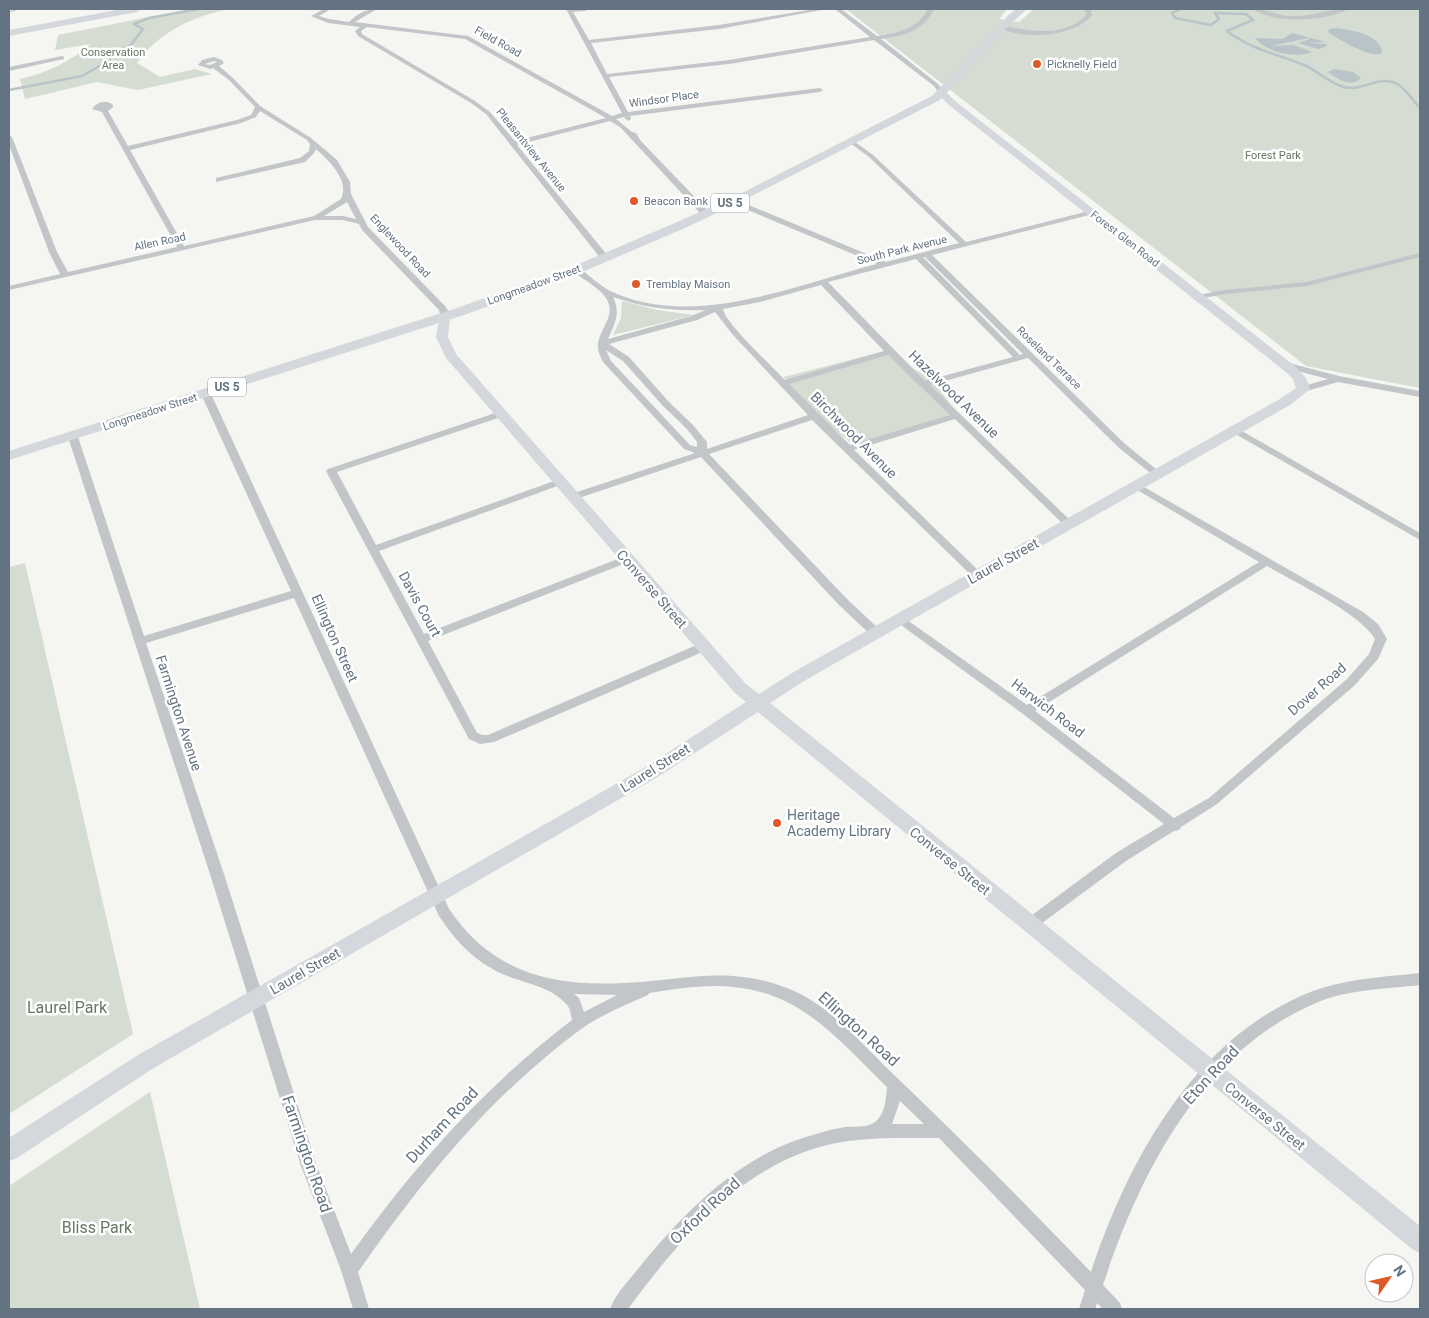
<svg xmlns="http://www.w3.org/2000/svg" width="1429" height="1318" viewBox="0 0 1429 1318" font-family="Roboto,sans-serif">
	<style>
		.green { fill: #d5dcd2 }
		.water { fill: #b9c4c8 }
		.lines { fill: none; stroke-linecap: round; stroke-linejoin: round }
		.stream { stroke: #b9c4c8; stroke-width: 2.5 }
		.street { fill: #c2c6c9; fill-rule: evenodd }
		.secondary { fill: #d4d8dc; fill-rule: evenodd }
		.primary { fill: #d4d8dc; fill-rule: evenodd }
		.highway { fill: #d4d8dc; fill-rule: evenodd }
		.rail-casing { stroke: #a3a8ad; stroke-width: 4 }
		.rail { stroke: #fff; stroke-width: 2.5; stroke-dasharray: 7; stroke-linecap: butt }
		.poi-dot { fill: #de5a28; stroke: #fff; stroke-width: 2 }
		.labels { text-anchor: middle; dominant-baseline: central; stroke-width: 5; stroke-linejoin: round; paint-order: stroke }
		.far-street-label { font-size: 11px; fill: #647381; stroke: #fff }
		.far-park-label { font-size: 11px; fill: #667963; stroke: #fff }
		.far-poi-label { font-size: 11px; fill: #647381; stroke: #fff; text-anchor: start }
		.shield { fill: #fff; stroke: #929da7; stroke-width: 1 }
		.shield-label { font-size: 12px; font-weight: bold; fill: #647381 }
		.street-label { font-size: 14px; fill: #647381; stroke: #fff }
		.poi-label { font-size: 14px; fill: #647381; stroke: #fff; text-anchor: start }
		.near-park-label { font-size: 16px; fill: #667963; stroke: #fff }
		.near-street-label { font-size: 16px; fill: #647381; stroke: #fff }
	</style>
	<rect width="100%" height="100%" fill="#f5f5f1"/>
	<g class="green">
		<path d="M190,9H229C194,16 158,32 137,63L160,77L195,69L212,74L138,90L97,82L25,99L20,79C47,73 71,61 91,44L55,50L58,35Z"/>
		<path d="M846,9H1007L999,19L1019,22L1034,9H1420V388L1306,366Z"/>
		<path d="M622,301L657,310L694,315L613,335L621,318Z"/>
		<path d="M881,352L931,378L957,413L855,446L803,405L784,377Z"/>
		<path d="M25,563L133,1034L9,1114V567Z"/>
		<path d="M150,1092L200,1309H9V1186Z"/>
	</g>
	<g class="water">
		<path d="M1333,28C1348,29 1382,34 1382,53C1371,59 1340,40 1329,33L1328,30Z"/>
		<path d="M1292,33L1326,42L1308,43L1326,44L1327,46L1318,49L1298,43L1310,39L1308,38L1271,46L1293,45L1312,52C1295,59 1266,52 1255,38L1283,39Z"/>
		<path d="M1334,69L1353,72L1361,78C1352,88 1337,79 1328,72Z"/>
	</g>
	<g class="lines">
		<g class="stream">
			<path d="M1180,9L1172,13L1175,18L1211,25L1219,19L1215,13L1246,14L1253,20L1227,31C1250,49 1277,54 1304,65C1318,71 1329,83 1344,87C1363,92 1381,73 1399,85C1408,91 1413,101 1420,108"/>
			<path d="M9,90L82,76L110,60L111,52L130,46L143,29L134,24L149,18L199,9"/>
		</g>
		<g class="street">
			<path d="M324,9L329,10L319,16L329,19L349,22C357,14 366,9 377,9L355,22L468,36L612,116L622,113L566,9H588L585,11L573,12L589,40L719,25L815,9H827L719,29L591,43L607,74L729,60L870,37L835,9H841L877,36C898,33 917,29 928,9H934C924,31 903,36 881,39L938,84L944,92L939,93L934,86L874,40L729,64L609,77L628,112L820,88L823,90L820,92L630,116L631,119L628,121L624,117L616,119L632,132L636,133L640,140L709,212V216H703L620,127L610,121L517,145L608,256L609,258L605,260H602L486,114L471,103L358,36L355,31L360,27L328,23L311,16ZM367,27L465,39L606,118L515,141L490,112L475,101L362,34L361,31Z"/>
			<path d="M1084,9H1090L1092,15C1075,37 1022,41 999,27L1002,25C1028,32 1067,37 1086,15Z"/>
			<path d="M1253,9C1265,8 1278,16 1291,16C1311,17 1330,8 1349,9C1327,21 1274,25 1253,9Z"/>
			<path d="M62,56L64,57V59L9,71V67Z"/>
			<path d="M214,57L222,60L224,63L219,66L233,78L260,106L311,138L337,160L350,182L351,194L368,227L445,306L449,312L447,319H441L439,310L362,230L359,224L343,220H315L9,290V286L60,274L49,252L9,145V135L12,137L57,252L68,272L177,247L102,112L92,109C97,102 106,99 113,105V107L108,111L128,146L237,120L251,115L255,107L229,80L213,68L210,69L198,65L202,60ZM214,61L217,62L210,65L205,64ZM260,111L307,140L310,144L309,151L300,158L216,178V182L305,162L314,153L316,149C329,161 350,180 341,199L314,216L184,246L130,150L241,123L256,117ZM347,202L356,219L343,216H324Z"/>
			<path d="M851,139L873,155L966,242L1093,210V214L932,255L1124,443L1162,474L1157,477L1154,476L1118,447L1028,358L930,385L1074,524L1073,526H1065L955,419L854,450L982,574L983,576L982,578H974L812,420L709,454L847,599L880,630L882,633L880,636H872L839,605L701,457L576,499L572,500L567,497L568,495L695,453L684,449L603,362C600,356 597,350 598,343C601,326 620,312 602,293C594,285 582,278 573,272V268H579C589,275 599,285 610,291C693,330 795,285 877,264L731,203L730,201L734,199L886,262L959,243L869,157L849,142L848,141ZM923,257H925L1023,354L1020,355ZM916,259L1013,357L925,381L828,282ZM821,285L884,351L785,380C773,367 725,323 723,309L760,302ZM613,297C646,308 670,311 706,310L691,316L608,339C615,323 621,313 613,297ZM715,312L733,335L808,415L707,449V442L693,425L669,402L629,357L609,344L697,320ZM606,350L623,361L663,406L687,429L697,442V447L690,445L611,361ZM888,355L950,415L850,445L789,384Z"/>
			<path d="M1420,253V257L1307,286L1225,294L1198,299L1194,297L1198,295L1225,290L1307,282Z"/>
			<path d="M1285,362L1339,376L1420,391V397L1338,382L1303,392L1300,391V387L1328,379L1282,367V363Z"/>
			<path d="M206,391L211,394L449,909C492,972 550,987 624,983C685,980 727,965 787,988C829,1004 860,1042 891,1072C959,1137 1026,1204 1091,1272C1128,1161 1193,1040 1308,993C1343,979 1383,977 1420,973V985C1386,989 1348,989 1316,1003C1201,1052 1140,1173 1103,1285L1120,1303L1122,1309H1103L1097,1303L1095,1309H1079L1085,1290L939,1138C908,1138 878,1137 848,1141C751,1154 682,1236 628,1309H610C615,1295 628,1281 638,1269C680,1217 730,1165 794,1141C811,1135 828,1130 845,1127C854,1126 864,1128 872,1124C885,1117 886,1100 887,1087C840,1042 803,993 733,987C705,984 677,989 649,993L648,995C627,1004 606,1013 587,1025C568,1038 550,1053 533,1068C465,1127 410,1198 358,1272L369,1309H353L341,1270L301,1166L209,871L68,437L73,434L78,437L144,636L291,591L201,394ZM294,598L439,916C453,937 468,955 491,968C514,983 549,983 567,1005C570,1008 571,1015 572,1020C485,1086 415,1165 351,1254L317,1166L223,871L146,643ZM574,994L617,995L584,1012L579,998ZM900,1101L924,1124H892Z"/>
			<path d="M501,411L504,412V416L337,472L376,545L557,480H563L565,482L563,484L379,551L424,634L623,557L627,556L632,559L631,561L428,641L477,733L482,735H488L699,644H707L709,647L707,650L494,742L480,744L469,739L326,471L328,469Z"/>
			<path d="M1235,427L1420,533V540L1232,432L1230,430Z"/>
			<path d="M1137,483L1363,612L1378,624L1387,639L1378,659L1355,685L1217,804L1181,827L1179,830L1174,831L1126,861L1034,929L1029,931L1024,929L1022,925L1024,921L1116,853L1164,824L1023,714L894,620L899,616L903,617L1027,705L1259,562L1134,488L1132,486L1134,484ZM1267,566C1295,582 1361,614 1375,639L1369,654L1347,679L1209,798L1174,818L1035,711Z"/>
		</g>
		<path class="secondary" d="M938,90H944L955,101L1296,367L1306,378L1310,389L1290,405L809,678L770,703L1420,1226V1253L1412,1249L758,712L656,778L152,1069L17,1158L9,1161V1138L138,1055L644,768L746,702L734,692L446,358L436,337L440,314H448L450,317L448,337L456,354L746,684L759,694L797,670L1280,399L1296,388L1293,379L1287,373L949,105L938,94Z"/>
		<path class="primary" d="M1008,16L1016,18L940,100L746,199L685,228L580,273L464,315L9,460V451L454,309L572,267L677,222L738,195L932,96Z"/>
		<g class="highway">
			<path d="M122,9H142L137,12L9,36V30Z"/>
			<path d="M1016,9H1027L1015,20H1007V16Z"/>
		</g>
		<defs>
			<path id="rail" d="M9,10L14,9"/>
		</defs>
		<use href="#rail" class="rail-casing"/>
		<use href="#rail" class="rail"/>
	</g>
	<g class="poi-dot">
		<circle cx="1037" cy="64" r="5"/>
		<circle cx="634" cy="201" r="5"/>
		<circle cx="636" cy="284" r="5"/>
		<circle cx="777" cy="823" r="5"/>
	</g>
	<g class="labels">
		<g class="far-street-label">
			<text transform="translate(498 42) rotate(29)">Field Road</text>
			<text transform="translate(664 99) rotate(-8)">Windsor Place</text>
			<text transform="translate(531 150) rotate(51)">Pleasantview Avenue</text>
			<text transform="translate(1125 239) rotate(38)">Forest Glen Road</text>
			<text transform="translate(160 242) rotate(-12)">Allen Road</text>
			<text transform="translate(400 246) rotate(47)">Englewood Road</text>
			<text transform="translate(902 250) rotate(-14)">South Park Avenue</text>
			<text transform="translate(534 285) rotate(-20)">Longmeadow Street</text>
			<text transform="translate(1049 358) rotate(44)">Roseland Terrace</text>
			<text transform="translate(150 412) rotate(-18)">Longmeadow Street</text>
		</g>
		<g class="far-park-label">
			<text x="113" y="52">Conservation<tspan x="113" dy="13">Area</tspan></text>
			<text x="1273" y="155">Forest Park</text>
		</g>
		<g class="far-poi-label">
			<text x="1047" y="64">Picknelly Field</text>
			<text x="644" y="201">Beacon Bank</text>
			<text x="646" y="284">Tremblay Maison</text>
		</g>
		<g class="shield">
			<rect x="711" y="193.5" width="38" height="19" rx="4"/>
			<rect x="208" y="377.5" width="38" height="19" rx="4"/>
		</g>
		<g class="shield-label">
			<text x="730" y="203">US 5</text>
			<text x="227" y="387">US 5</text>
		</g>
		<g class="street-label">
			<text transform="translate(954 394) rotate(44)">Hazelwood Avenue</text>
			<text transform="translate(854 435) rotate(45)">Birchwood Avenue</text>
			<text transform="translate(1003 561) rotate(-29)">Laurel Street</text>
			<text transform="translate(652 589) rotate(49)">Converse Street</text>
			<text transform="translate(420 604) rotate(61)">Davis Court</text>
			<text transform="translate(335 638) rotate(66)">Ellington Street</text>
			<text transform="translate(1317 689) rotate(-41)">Dover Road</text>
			<text transform="translate(1048 708) rotate(37)">Harwich Road</text>
			<text transform="translate(179 713) rotate(72)">Farmington Avenue</text>
			<text transform="translate(655 768) rotate(-32)">Laurel Street</text>
			<text transform="translate(950 861) rotate(39)">Converse Street</text>
			<text transform="translate(305 971) rotate(-30)">Laurel Street</text>
			<text transform="translate(1265 1116) rotate(39)">Converse Street</text>
		</g>
		<g class="poi-label">
			<text x="787" y="815">Heritage<tspan x="787" dy="16">Academy Library</tspan></text>
		</g>
		<g class="near-park-label">
			<text x="67" y="1007">Laurel Park</text>
			<text x="97" y="1227">Bliss Park</text>
		</g>
		<g class="near-street-label">
			<text transform="translate(859 1029) rotate(42)">Ellington Road</text>
			<text transform="translate(1211 1075) rotate(-47)">Eton Road</text>
			<text transform="translate(442 1125) rotate(-47)">Durham Road</text>
			<text transform="translate(307 1154) rotate(71)">Farmington Road</text>
			<text transform="translate(705 1211) rotate(-43)">Oxford Road</text>
		</g>
	</g>
	<rect width="1429" height="1318" fill="none" stroke="#647381" stroke-width="20"/>
	<g transform="translate(1389 1278) rotate(56)"><circle r="24" fill="#ffffff" stroke="#c1c7cd"/>
	<path d="M0-4L9 19L0 12L-9 19Z" fill="#de5a28"/>
	<text y="-8" font-size="14" font-weight="bold" text-anchor="middle" fill="#647381">N</text>
	</g>
</svg>
